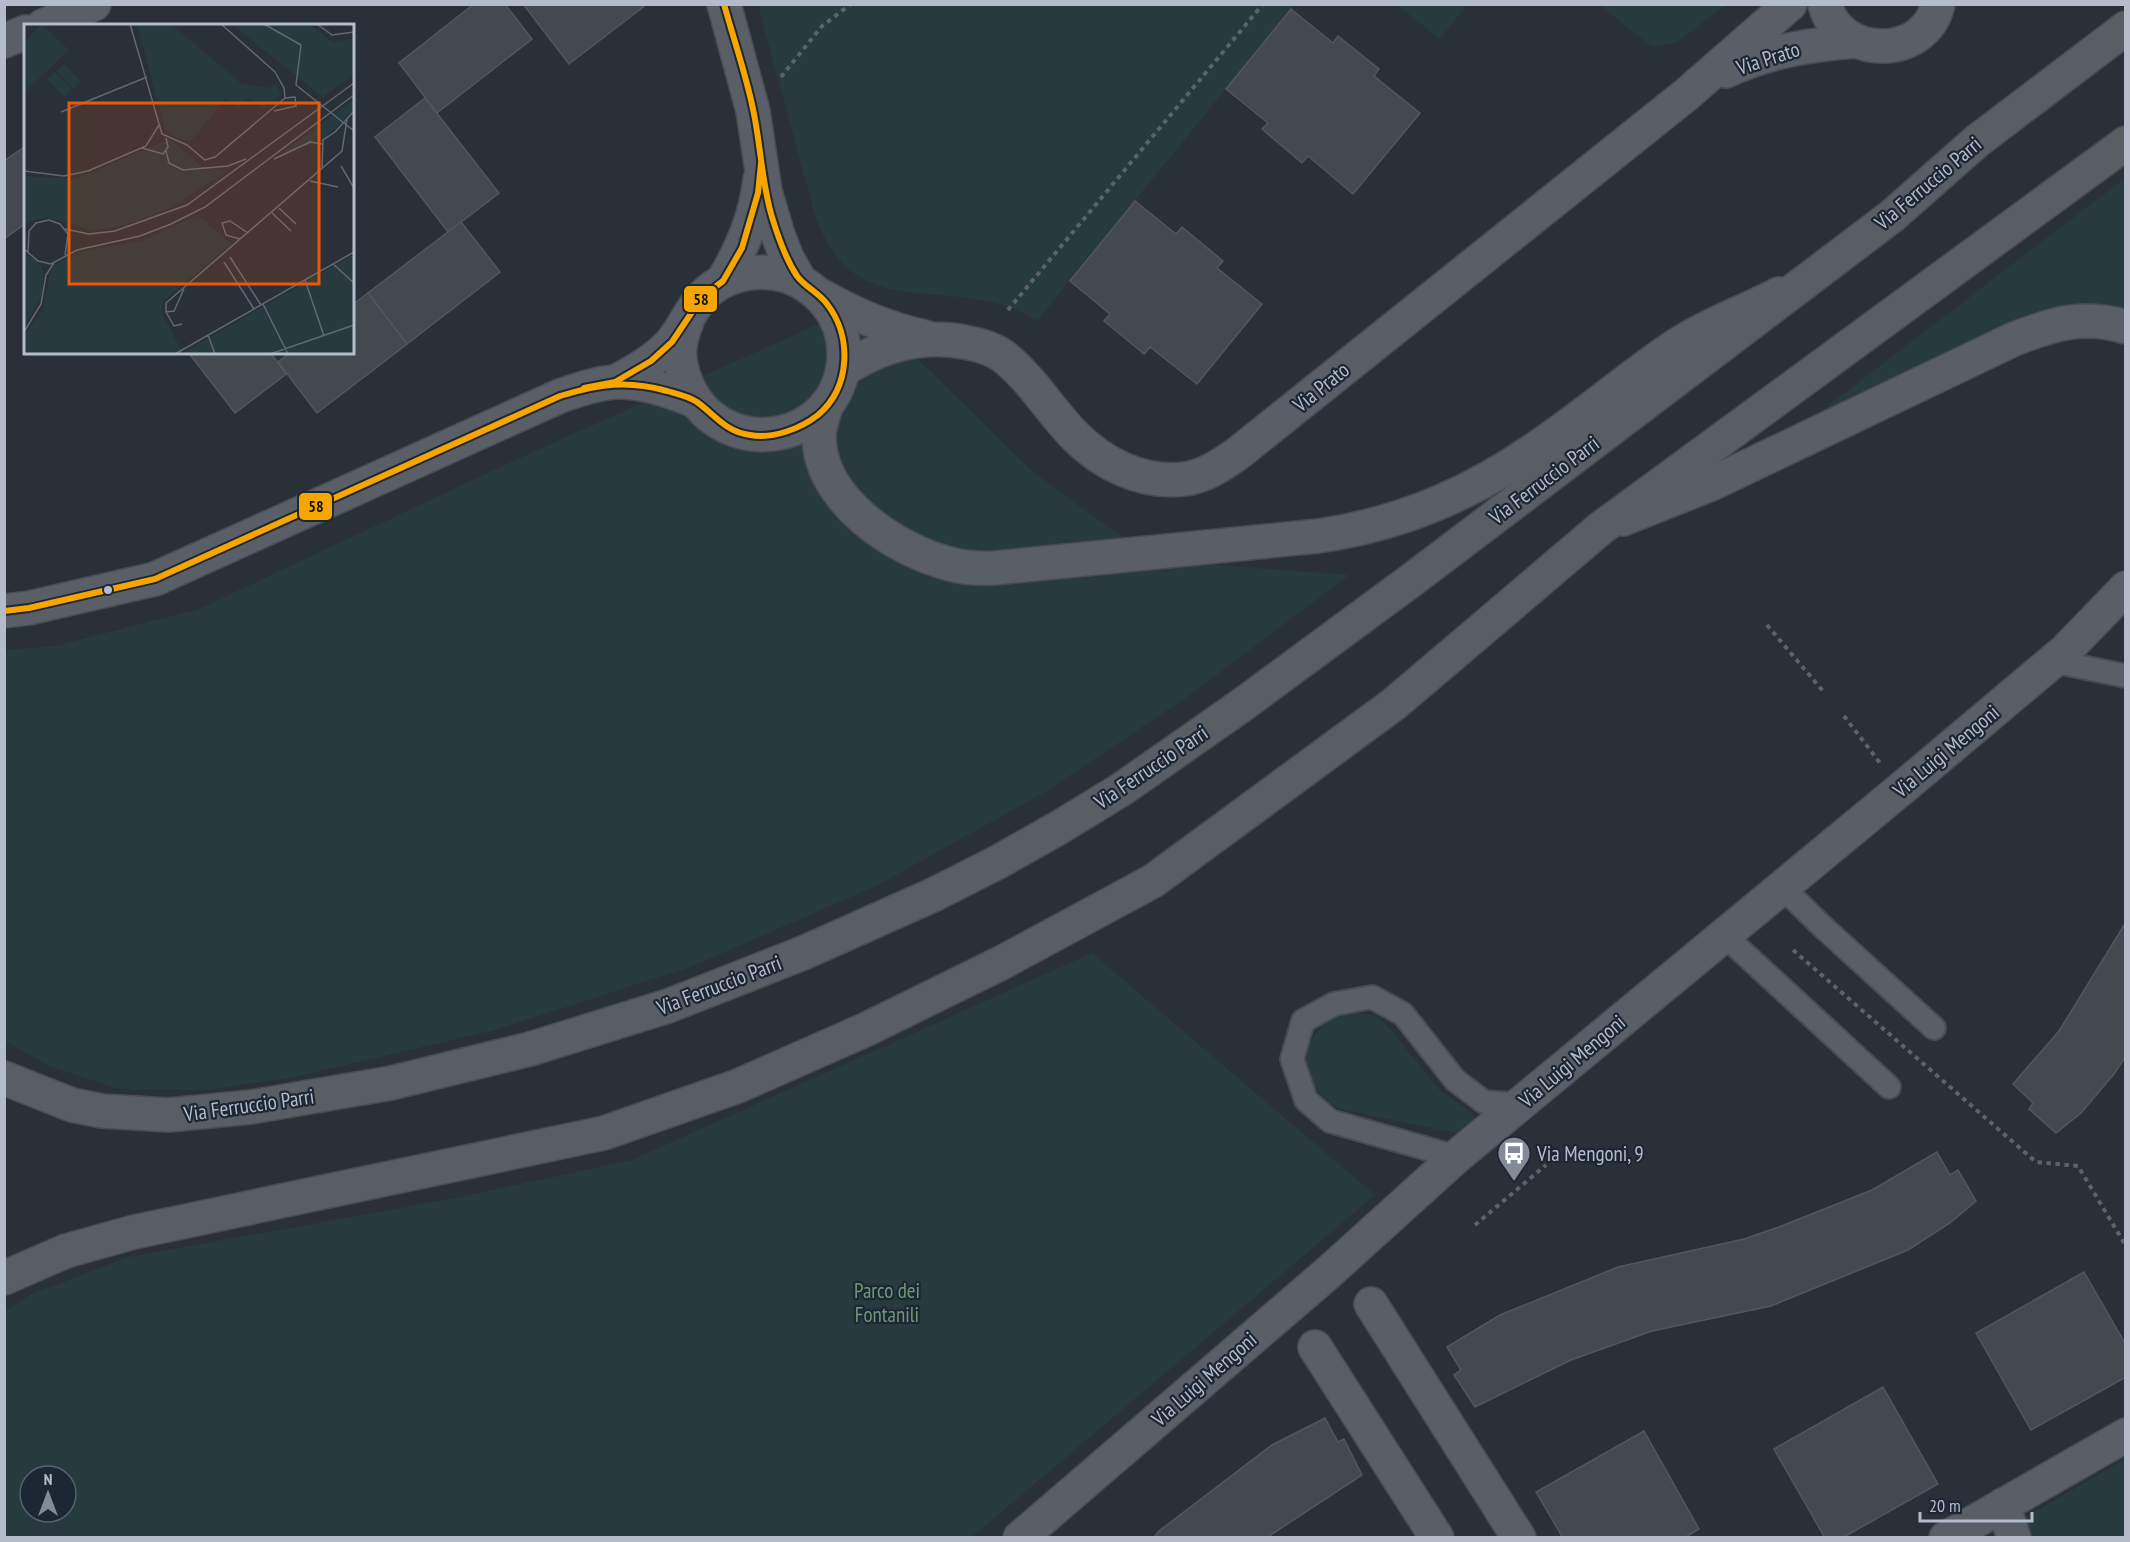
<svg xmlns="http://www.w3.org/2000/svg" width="2130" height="1542" viewBox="0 0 2130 1542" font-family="'PT Sans Narrow',sans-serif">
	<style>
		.green { fill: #273a3e; fill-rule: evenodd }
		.building { fill: #444950; stroke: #52575f; stroke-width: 1.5 }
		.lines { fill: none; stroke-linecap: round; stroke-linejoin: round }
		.service-casing { stroke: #484c53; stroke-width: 26 }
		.pedestrian-casing { stroke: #484c53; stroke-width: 36 }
		.minor-casing { stroke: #484c53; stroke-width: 36 }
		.secondary-casing { stroke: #484c53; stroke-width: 36 }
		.path { stroke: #5d636a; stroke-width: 4; stroke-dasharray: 4.5 4.5; stroke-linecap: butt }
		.service { stroke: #5a5e66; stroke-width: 22 }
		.pedestrian { stroke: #5a5e66; stroke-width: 33 }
		.minor { stroke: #5a5e66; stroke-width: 33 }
		.secondary { stroke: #595d64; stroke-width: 33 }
		.bus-1-casing { stroke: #1d2633; stroke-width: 10 }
		.bus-1 { stroke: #f7a600; stroke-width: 6 }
		.bus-dot { fill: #b4bcc9; stroke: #1d2633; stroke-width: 2 }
		.labels { text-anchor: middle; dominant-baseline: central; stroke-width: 4.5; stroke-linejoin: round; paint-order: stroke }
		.street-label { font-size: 21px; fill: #b4bcc9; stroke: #1d2633 }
		.poi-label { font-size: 21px; fill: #b4bcc9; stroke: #1d2633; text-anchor: start }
		.park-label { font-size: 21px; fill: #6b9a76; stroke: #1d2633 }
		.inset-road { fill: none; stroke: #616872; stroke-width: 1.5 }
		.view { fill: #e8590c; fill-opacity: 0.15; stroke: #e8590c; stroke-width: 3 }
		.inset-edge { fill: none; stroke: #b4bcc9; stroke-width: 3 }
		.line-badge { stroke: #1d2633; stroke-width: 2 }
		.pale-badge-label { font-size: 16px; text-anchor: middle; font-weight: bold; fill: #111 }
	</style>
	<rect width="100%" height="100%" fill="#2a3038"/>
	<g class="green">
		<path d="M758,5V4L1294,5L1038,320C1021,312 1005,304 986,301C909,286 852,308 816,219Z"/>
		<path d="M1397,5L1467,4V5L1440,39Z"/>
		<path d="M1600,5H1725L1676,43L1652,47Z"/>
		<path d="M2125,178V317L1814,418L1817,414Z"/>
		<path d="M859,306L929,370L1033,472L1118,534L1217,565L1349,575L1187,697L1047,791L878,885L693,966L495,1030L290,1078L206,1090L119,1089L49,1066L5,1041V650L55,646L199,609L524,456Z"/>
		<path d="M1092,953L1375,1195L972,1537H5V1311L32,1294L129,1257L450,1199L632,1160ZM30,1476H66V1512H30Z"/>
		<path d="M1345,1013H1359L1378,1017L1391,1030L1441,1092L1471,1112L1474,1119L1473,1125L1461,1134L1340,1109C1293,1083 1296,1032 1345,1013Z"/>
		<path d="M2125,1459V1537H1991Z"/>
	</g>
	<g class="building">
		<path d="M474,4H505L532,39L437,113L399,63Z"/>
		<path d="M523,4H647L569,64Z"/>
		<path d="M1291,9L1333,43L1338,36L1379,69L1374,76L1420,113L1353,194L1308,156L1302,163L1262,129L1268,123L1226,89Z"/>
		<path d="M425,98L499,193L448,232L375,137Z"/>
		<path d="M26,146V223L4,239V161Z"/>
		<path d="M1135,201L1176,234L1182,227L1223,261L1217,268L1262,304L1197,384L1150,347L1144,354L1104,321L1110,314L1070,281Z"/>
		<path d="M461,222L500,272L407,344L368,293Z"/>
		<path d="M368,293L407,344L317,413L278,362L291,352H352V305Z"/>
		<path d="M188,352H270L286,374L235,413Z"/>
		<path d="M2126,922V1056L2114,1074L2081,1113L2056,1133L2029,1109L2033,1103L2013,1084L2059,1031Z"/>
		<path d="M1937,1152L1950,1175L1958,1170L1976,1201L1950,1223L1908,1250L1771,1306L1652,1331L1571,1360L1475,1407L1454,1375L1461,1370L1447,1347L1500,1315L1618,1267L1744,1239L1779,1227L1872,1190Z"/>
		<path d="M2084,1272L2126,1345V1377L2031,1430L1976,1333Z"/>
		<path d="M1883,1387L1938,1484L1842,1538H1825L1774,1449Z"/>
		<path d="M1325,1418L1338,1442L1344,1439L1362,1475L1266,1538H1153L1159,1531L1272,1445Z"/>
		<path d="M1644,1431L1699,1529L1684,1538H1563L1536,1492Z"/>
	</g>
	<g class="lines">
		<defs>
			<g id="service">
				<path d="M2052,661L2126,676"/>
				<path d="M1782,887L1823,927L1934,1028"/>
				<path d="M1724,935L1889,1087"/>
				<path d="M1456,1157L1330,1121L1306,1100L1292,1059L1303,1021L1334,1004L1372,997L1403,1014L1455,1080L1484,1102L1521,1105"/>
			</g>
			<g id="pedestrian">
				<path d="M1371,1304L1519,1538"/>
				<path d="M1315,1347L1437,1538"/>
				<path d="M2003,1505L2014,1538"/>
				<path d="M1946,1538L2126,1435"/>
			</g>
			<g id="minor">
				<path d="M724,4L753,111L765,191L778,235L787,258L800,281"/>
				<path d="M1825,4C1838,59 1925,61 1938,4"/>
				<path d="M43,26L94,4"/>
				<path d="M4,41L26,32"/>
				<path d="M1726,71C1769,51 1808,45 1855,41"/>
				<path d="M723,281C742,248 756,217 760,179"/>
				<path d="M822,296C855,315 888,329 925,337"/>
				<path d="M843,370C881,345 924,333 969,343C980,345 994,350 1003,356C1030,377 1050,410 1073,434C1102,464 1142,484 1184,479C1204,477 1221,465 1237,454L1687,94L1790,4"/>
				<path d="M615,382C636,371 655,360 671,343C683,329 690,311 702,297C730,268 778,264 810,288C833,305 845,330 844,358C839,444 724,463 688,387C683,375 678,360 680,347C681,338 684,329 687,321"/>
				<path d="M826,405C824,415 819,426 819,436C819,500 895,550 950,564C965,568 980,569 995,568L1318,536C1408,523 1482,489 1555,435C1596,406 1635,373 1677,345C1709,324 1745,312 1779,294"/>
				<path d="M1623,519L1711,484L2012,340C2052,324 2082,314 2126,327"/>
				<path d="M4,611L29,608L155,579L560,396C577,390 597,383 615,382C642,381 670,391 695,401"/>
				<path d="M1020,1538L1329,1272L1456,1157L1901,789L2065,651L2126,588"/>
			</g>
			<g id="secondary">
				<path d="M4,1078L72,1105L102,1111L169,1115L251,1107L391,1083L530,1049L668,1006L803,953L933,895L998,862L1060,827L1122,789L1242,705L1413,579L1892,216L1977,141L2126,28"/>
				<path d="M4,1278L66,1251L134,1232L604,1133L738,1086L867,1029L1001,963L1153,881L1394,704L1601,528L2126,143"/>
			</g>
		</defs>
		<use href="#service" class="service-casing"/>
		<use href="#pedestrian" class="pedestrian-casing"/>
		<use href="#minor" class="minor-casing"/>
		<use href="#secondary" class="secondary-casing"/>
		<g class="path">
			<path d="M781,77L822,26L851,4"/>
			<path d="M1008,310L1263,4"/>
			<path d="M1767,625L1823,691"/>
			<path d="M1844,716L1880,763"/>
			<path d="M1793,950L2036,1162L2078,1166L2126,1246"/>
			<path d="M1475,1225L1546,1165"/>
		</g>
		<use href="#service" class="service"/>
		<use href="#pedestrian" class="pedestrian"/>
		<use href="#minor" class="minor"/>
		<use href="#secondary" class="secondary"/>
		<defs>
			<g id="bus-1">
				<path d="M584,388L615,382L651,361L672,342L702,297L723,281L742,248L758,193L761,164"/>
				<path d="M4,611L29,608L155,579L560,396C599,384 627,380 667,391C677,394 688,396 697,402C715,415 726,432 750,435C773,439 800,429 818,415C851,387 852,336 827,304C818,292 805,287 797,276C785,258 778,237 772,217C762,184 761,149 754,114C747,77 734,41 724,4"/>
			</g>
		</defs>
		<use href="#bus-1" class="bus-1-casing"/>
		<use href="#bus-1" class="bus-1"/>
	</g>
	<defs>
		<symbol id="bus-pin" viewBox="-11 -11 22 30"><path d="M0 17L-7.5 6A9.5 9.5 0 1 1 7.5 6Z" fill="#848b96" stroke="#1d2633"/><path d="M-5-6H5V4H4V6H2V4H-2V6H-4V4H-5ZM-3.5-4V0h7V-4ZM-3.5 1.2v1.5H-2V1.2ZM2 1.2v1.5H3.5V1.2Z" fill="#fff"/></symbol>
	</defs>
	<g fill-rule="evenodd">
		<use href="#bus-pin" x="1495" y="1134" width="38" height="52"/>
	</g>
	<circle class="bus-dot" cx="108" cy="590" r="5"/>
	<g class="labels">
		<g class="street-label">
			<text transform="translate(1768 58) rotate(-18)">Via Prato</text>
			<text transform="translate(1928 183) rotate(-40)">Via Ferruccio Parri</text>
			<text transform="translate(1321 387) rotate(-39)">Via Prato</text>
			<text transform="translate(1544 480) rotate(-37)">Via Ferruccio Parri</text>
			<text transform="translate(1946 751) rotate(-40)">Via Luigi Mengoni</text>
			<text transform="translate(1151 767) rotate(-34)">Via Ferruccio Parri</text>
			<text transform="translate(719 985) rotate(-21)">Via Ferruccio Parri</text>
			<text transform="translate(1572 1061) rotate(-40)">Via Luigi Mengoni</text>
			<text transform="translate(249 1105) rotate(-8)">Via Ferruccio Parri</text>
			<text transform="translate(1204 1379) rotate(-41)">Via Luigi Mengoni</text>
		</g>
		<g class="poi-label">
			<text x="1537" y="1153">Via Mengoni, 9</text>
		</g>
		<g class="park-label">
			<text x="887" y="1290">Parco dei<tspan x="887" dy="24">Fontanili</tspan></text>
		</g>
	</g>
	<g transform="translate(24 24)">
		<rect width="330" height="330" fill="#2a3038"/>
		<path d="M18,0L45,26L0,69V18ZM113,0H147L218,60L244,64L252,59L257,71L239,85L224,73L214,84L202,74L167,117L150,113L141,105ZM207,0H285L308,18L330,14V50L299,73ZM40,40L57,58L49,65L32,47ZM31,48L48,66L40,73L23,55ZM330,75V86L298,117L259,129ZM146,115L177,142L204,147L148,183L104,200L70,207L22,193L0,200V152L52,155ZM174,191L207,220L139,277L138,290L159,329L330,230V330H0V312L19,286L26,250L32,240L61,227L120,216ZM0,228L16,240L20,249L18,272L0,304Z" fill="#273a3e"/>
		<path class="inset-road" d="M106,0L138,110L163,121L181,136L191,133L261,74L260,64L251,48L197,0M240,0L277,21L272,61L330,107M293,0L308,11L330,8M250,87L272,82L271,73L261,74M37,88L123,53M118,124L139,130L144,123L142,114M142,127L145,139L159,146L204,142L222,135M250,135L286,118L298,120M317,142L330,164M298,145L299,116L311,108L330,87M0,147L40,152L64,147L122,122L135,101M286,157L314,163M255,184L272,200M248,189L267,207M41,205L65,210L91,207L163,181L330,59M216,215L202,211L198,199L206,197L224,209M0,225L14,237L27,240L53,226L116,212L147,200L181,183L330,71M4,228L5,207L12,199L25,196L36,200L44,210L41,231M206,233L237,281M200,238L230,285M309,240L330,259M281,256L300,312M160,265L150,287L142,288V279L318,127L323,95M239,280L264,330M142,288L150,302L158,300M0,308L17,280L22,251L30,239M184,311L191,330M151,330L330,228M246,330L330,301"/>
		<path class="view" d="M45,79H295V260H45Z"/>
		<rect width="330" height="330" class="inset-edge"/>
	</g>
	<g class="line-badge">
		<rect x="683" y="285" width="35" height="28" rx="6" fill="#f7a600"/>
		<rect x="298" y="492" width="35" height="29" rx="6" fill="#f7a600"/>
	</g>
	<g class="pale-badge-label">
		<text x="701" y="305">58</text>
		<text x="316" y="512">58</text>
	</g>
	<rect width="2130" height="1542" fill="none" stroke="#b4bcc9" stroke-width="12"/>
	<g transform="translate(48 1494)"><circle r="28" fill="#1d2633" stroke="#59626f" stroke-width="1.5"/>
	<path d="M0-4.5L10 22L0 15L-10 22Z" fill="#848b96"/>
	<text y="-9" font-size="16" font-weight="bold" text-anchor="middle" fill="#b4bcc9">N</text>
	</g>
	<path d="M1920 1512v9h112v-9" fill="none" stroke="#b4bcc9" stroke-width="3"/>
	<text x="1929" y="1512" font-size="18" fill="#b4bcc9" stroke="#1d2633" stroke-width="4.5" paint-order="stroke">20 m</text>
</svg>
